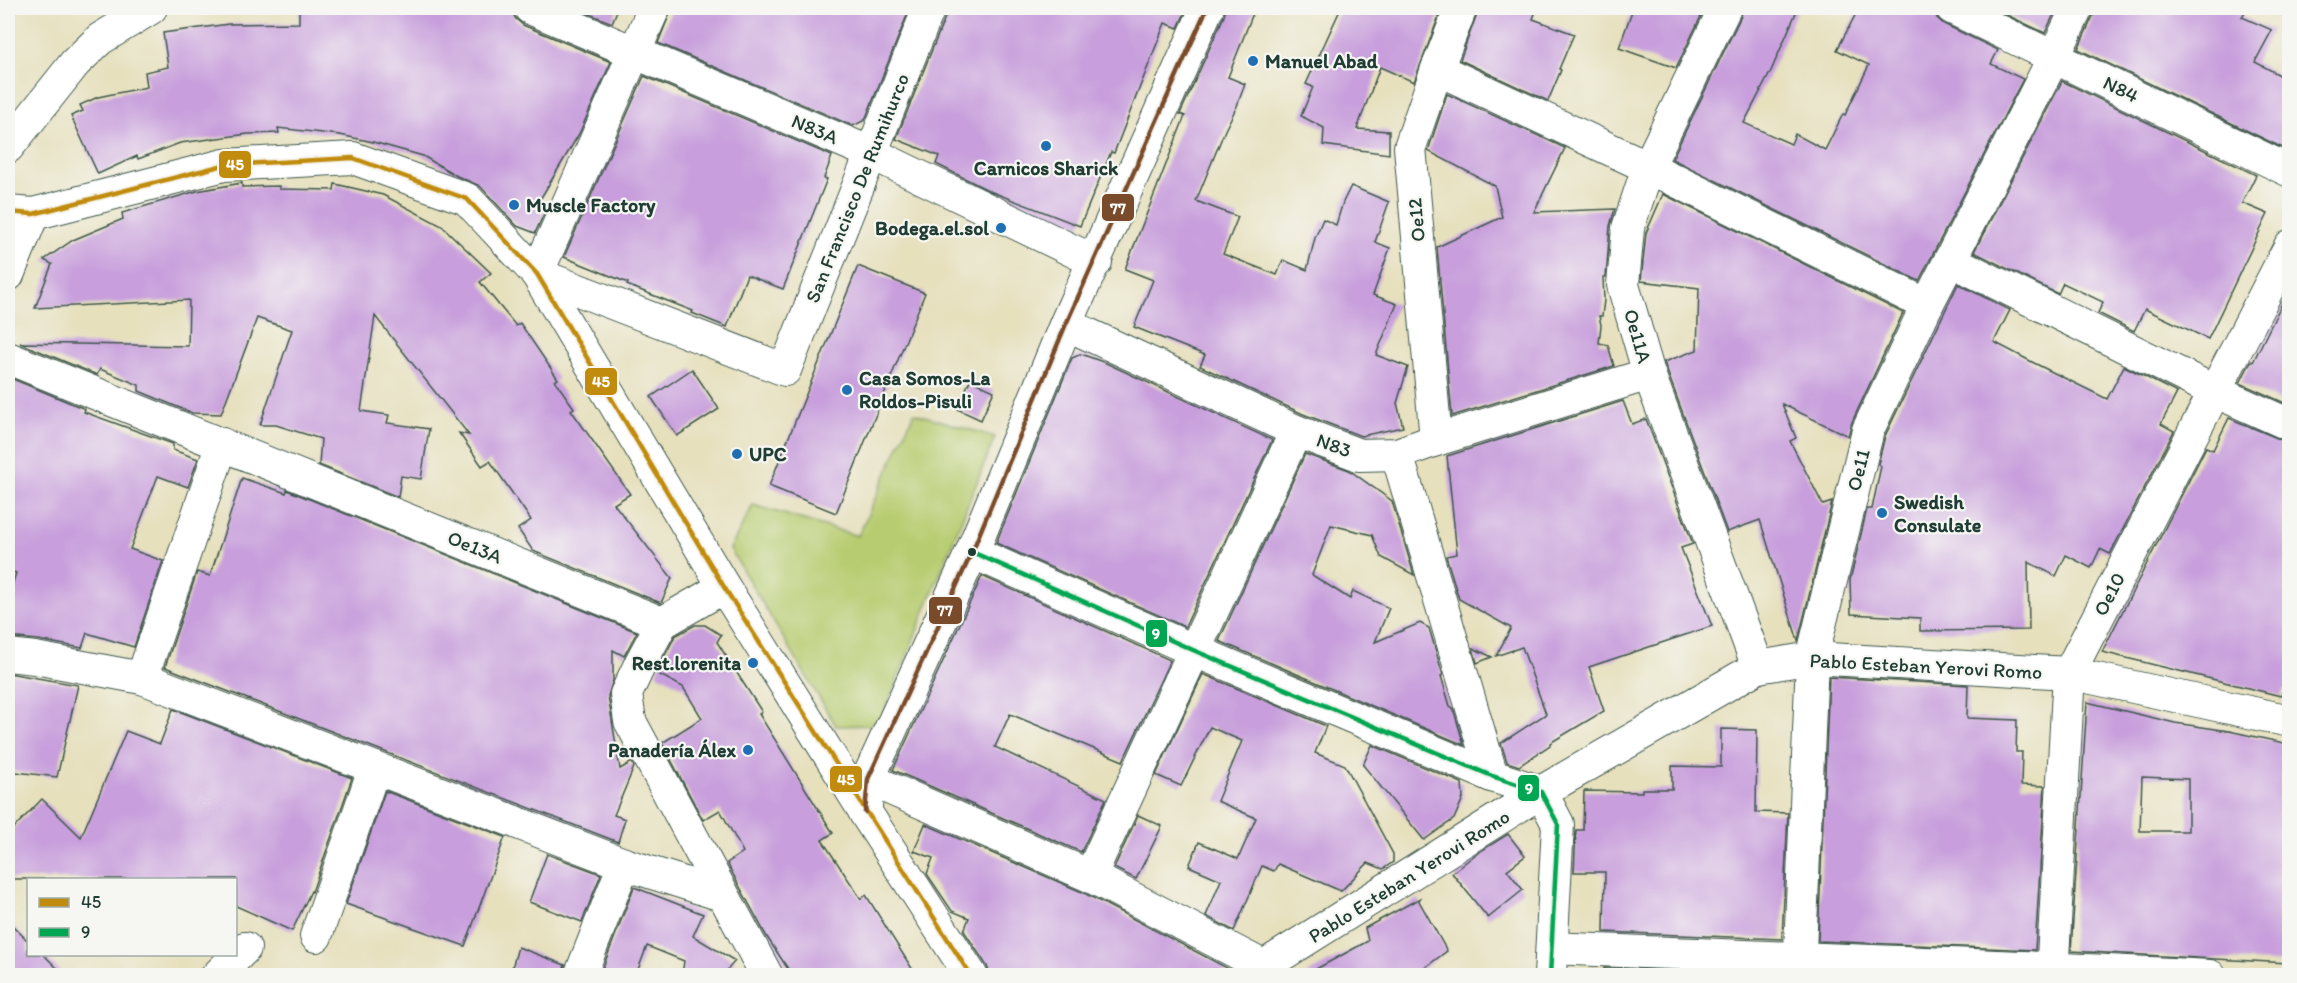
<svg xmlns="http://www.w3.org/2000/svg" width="2297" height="983" viewBox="0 0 2297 983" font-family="Itim,sans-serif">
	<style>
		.green { fill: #b7cc70; stroke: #6b8452; stroke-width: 1.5 }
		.building { fill: #c89fdc; fill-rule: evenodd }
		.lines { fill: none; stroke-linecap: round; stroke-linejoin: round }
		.street-casing { stroke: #3d5549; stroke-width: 34 }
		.secondary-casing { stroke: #3d5549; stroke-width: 35 }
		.street { stroke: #fff; stroke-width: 32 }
		.secondary { stroke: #fff; stroke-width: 33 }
		.bus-1-casing { stroke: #f6f6f2; stroke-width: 9 }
		.bus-2-casing { stroke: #f6f6f2; stroke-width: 9 }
		.bus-3-casing { stroke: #f6f6f2; stroke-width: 9 }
		.bus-1 { stroke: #c18c0d; stroke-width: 4.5 }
		.bus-2 { stroke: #00a651; stroke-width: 4.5 }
		.bus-3 { stroke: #7a4b2a; stroke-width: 4.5 }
		.poi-dot { fill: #1f6fb2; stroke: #f6f6f2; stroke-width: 2 }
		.bus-dot { fill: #1f3d34; stroke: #f6f6f2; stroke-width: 2 }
		.labels { text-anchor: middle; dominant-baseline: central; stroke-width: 4.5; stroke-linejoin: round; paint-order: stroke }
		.poi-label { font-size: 20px; font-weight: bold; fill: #1f3d34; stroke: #f6f6f2; text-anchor: start }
		.street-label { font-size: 20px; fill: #1f3d34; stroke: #f6f6f2 }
		.line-badge { stroke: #f6f6f2; stroke-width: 2 }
		.badge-label { font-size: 16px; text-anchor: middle; font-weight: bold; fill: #fff }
	</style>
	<rect width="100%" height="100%" fill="#f6f6f2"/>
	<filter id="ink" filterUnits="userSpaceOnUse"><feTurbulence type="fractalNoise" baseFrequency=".0167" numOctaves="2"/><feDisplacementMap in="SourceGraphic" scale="12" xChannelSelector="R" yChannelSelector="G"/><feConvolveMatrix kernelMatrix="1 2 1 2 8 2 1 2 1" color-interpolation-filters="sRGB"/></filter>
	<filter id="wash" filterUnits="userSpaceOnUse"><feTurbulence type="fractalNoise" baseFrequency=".008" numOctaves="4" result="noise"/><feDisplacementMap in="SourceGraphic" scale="24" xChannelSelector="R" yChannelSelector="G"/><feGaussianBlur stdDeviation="1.35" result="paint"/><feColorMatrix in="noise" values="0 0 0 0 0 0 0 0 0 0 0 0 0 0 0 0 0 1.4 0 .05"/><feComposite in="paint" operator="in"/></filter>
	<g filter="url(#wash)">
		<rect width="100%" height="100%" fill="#e6e0bd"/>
		<path class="green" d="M914,413L995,437L879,725L836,726L730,549L753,505L858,536Z"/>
		<g id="blocks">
			<g class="building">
				<path d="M299,8H512L515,18L523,25L611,62L579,134L539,201L548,205L535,233L517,226L480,186L457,176L423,156L373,142L340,135L278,128L279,133L248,134L180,143L138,159L137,156L98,174L71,116L83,111L80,105L98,97L147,87L145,72L168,67L163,33L229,24L299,23Z"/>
				<path d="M575,8H618L612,23Z"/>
				<path d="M672,8H910L865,120L853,126L658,43Z"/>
				<path d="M947,8H1187L1178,28L1165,23L1114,153L1111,152L1080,226L992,192L936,164L939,156L896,139L946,15Z"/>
				<path d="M1226,8H1255L1228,77L1245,84L1237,106L1225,130L1196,201L1238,217L1223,254L1277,275L1283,260L1307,270L1315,238L1323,219L1336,225L1343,202L1351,186L1389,202L1375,242L1390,248L1373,295L1397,304L1376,355L1408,367L1397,403L1403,427L1361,436L1303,414L1200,366L1205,355L1134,327L1153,280L1125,269L1185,116L1180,114L1224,16Z"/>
				<path d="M1341,8H1442L1414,82L1380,67L1357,129L1389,131V154L1323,145L1324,128L1301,116L1313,87L1306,84Z"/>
				<path d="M1479,8H1537L1533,19L1574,34L1559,69L1561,70L1548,101L1460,60Z"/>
				<path d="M1633,8H1705L1676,68L1619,48Z"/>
				<path d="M1743,8H1798L1771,71L1744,123L1791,144L1795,134L1825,150L1843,114L1845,115L1869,65L1837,50L1859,8H1934L1937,18L1944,24L1998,50L1991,64L2023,79L1919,281L1672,159L1741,16Z"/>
				<path d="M1992,8H2057L2045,33Z"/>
				<path d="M2095,8H2247L2242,17L2272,30L2255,62L2289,80V151L2078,49L2093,16Z"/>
				<path d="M644,76L832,156L824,178L827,179L783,289L747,275L727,327L692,313L693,311L627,285L628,283L564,257Z"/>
				<path d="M2062,81L2256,175L2242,203L2268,214L2208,339L2145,309L2134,331L2098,313L2103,302L2063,283L2058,294L1974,252Z"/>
				<path d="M1447,94L1565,148L1534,212L1615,209L1610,226L1606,277H1603L1604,300L1602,316H1599L1601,325L1599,343L1608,345L1614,366L1452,416L1437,247L1502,217L1495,186L1428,151Z"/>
				<path d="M242,183V187L279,186V189L334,190L335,184L383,195L442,226L491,273L480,282L516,326L520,323L558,379L555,381L574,408L571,410L630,494L614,504L672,578L661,603L533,551L518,529L531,520L490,461L482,466L459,433L469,435L375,316L361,411L389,415L387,423L429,429L421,479L401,476L398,497L319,465L321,439L276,425H260L292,330L257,318L221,414L192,413L139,391V385L100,369L97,375L20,343L188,346L189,300L35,308L52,264L44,260L73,240L123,219L122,213L197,191Z"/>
				<path d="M1663,194L1903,313L1852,422L1848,436L1782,404L1796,438L1790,441L1823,505L1832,502L1798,641L1760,520L1727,532L1666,368L1664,362L1697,350L1699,288L1641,281L1646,233Z"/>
				<path d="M858,266L925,293L836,513L769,486Z"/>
				<path d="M1958,284L2010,310L1994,342L2034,363L2107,399L2124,366L2177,393L2161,424L2174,431L2110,554L2100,549L2091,568L2066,555L2056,576L2028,562L2029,630L1920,631V618L1851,614L1850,580L1867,509H1872L1881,466L1878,464L1885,436Z"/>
				<path d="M2289,289V405L2240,383L2251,361L2253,362Z"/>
				<path d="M1081,354L1106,363L1272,440L1185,627L996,543L1072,358Z"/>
				<path d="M692,369L719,409L677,436L651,397Z"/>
				<path d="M8,377L85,409L84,412L173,444V450L198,459L188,487L158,476L130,549L163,561L134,647L87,633L82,648L38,640L8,637V598L16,573L8,570Z"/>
				<path d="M970,380L994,391L981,420L957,409Z"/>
				<path d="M1623,401L1632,424L1646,419L1693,544L1681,548L1712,626L1589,667L1604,711L1550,743V745L1519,766L1507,762L1501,743L1546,714L1522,647L1496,656L1511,628L1459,599L1446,556L1457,554L1447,456Z"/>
				<path d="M2229,418L2289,443V692L2283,690L2281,696L2102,652L2206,447L2213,450Z"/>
				<path d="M1305,454L1349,470L1392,501L1414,575L1381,557L1372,535L1331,525L1312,575L1350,599L1353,591L1389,608L1375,642L1420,623L1429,628L1443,675L1441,676L1450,706L1453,708L1464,745L1219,641Z"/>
				<path d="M242,478L286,493L287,490L637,632L624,656L613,650V680L608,696L620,769L632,762L634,767L614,815L625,819L618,842L165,667L197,572L210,576Z"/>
				<path d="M982,576L1170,660L1123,761L1010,714L995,747L1106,799L1081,852L893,770Z"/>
				<path d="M695,625H705L721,635L717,642L762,712L759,714L833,833L822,840L861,899L866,895L916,975H792L767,937L727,863L743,852L720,810L703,820L662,743L702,718L683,687L656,673L675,636Z"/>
				<path d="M1473,648L1492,657L1477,663Z"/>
				<path d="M8,673L78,685L57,777L8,771Z"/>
				<path d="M1203,674L1326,726L1315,753L1345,765L1393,854V862L1383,869L1368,863L1341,891L1278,864L1274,871L1262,866L1234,931L1206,916L1221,880L1189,866L1199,842L1238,859L1256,818L1217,801L1242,741L1210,727L1181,786L1156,775Z"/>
				<path d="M1829,677L1968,685L1967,718L2017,720L2016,752H2022L2021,785L2045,786L2035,950L1818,941Z"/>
				<path d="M2087,702L2175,723L2229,731L2289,744L2288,963L2071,951ZM2142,777L2188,779V831H2140Z"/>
				<path d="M173,709L352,778L312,892L311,891L292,931L236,906V879H8V834L42,799L81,837L126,731L160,744Z"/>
				<path d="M1721,729L1757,730L1756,812L1788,813L1782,939L1604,932L1605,872H1574L1576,830H1583L1584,791L1642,792V789H1672V766L1721,767Z"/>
				<path d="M1372,745L1462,783L1463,798L1454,819L1424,840L1363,765Z"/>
				<path d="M385,791L505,837L465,946L346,904Z"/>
				<path d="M1138,815L1162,826L1136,879L1114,868Z"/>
				<path d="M925,824L1082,892L1229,969L1219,975H990L987,966L964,931L969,918L952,911L927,874L933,858L914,851Z"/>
				<path d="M1508,834L1525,856L1507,870L1523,890L1488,918L1452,873L1476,854Z"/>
				<path d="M547,854L601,874L582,922L529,902Z"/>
				<path d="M634,887L703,914L693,936L735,961L723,975H682L684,961L647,946L636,975H600Z"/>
				<path d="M1420,898L1419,901L1447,951L1415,975H1305L1368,941L1365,928Z"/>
				<path d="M8,921L28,941V954H43L64,975H8Z"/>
				<path d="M518,947L565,965L562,975H510Z"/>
				<path d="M1604,968L1670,971V975H1604Z"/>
			</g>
		</g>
	</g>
	<g filter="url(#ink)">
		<use href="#blocks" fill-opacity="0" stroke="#3d5549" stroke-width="1.5"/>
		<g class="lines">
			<defs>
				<g id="street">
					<path d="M530,8L871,153L1096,262"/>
					<path d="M1725,8L1648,167L1628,228L1623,285L1649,374L1758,667"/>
					<path d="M1952,8L2290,171"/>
					<path d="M1437,69L1648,167L1927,305"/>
					<path d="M8,147L75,63L100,39L151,8"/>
					<path d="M8,212L33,214L224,165L353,158L467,199L537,274L724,587L865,812"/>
					<path d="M1950,260L2214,391L2290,425"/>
					<path d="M537,274L785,370L929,8"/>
					<path d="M537,274L654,8"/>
					<path d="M8,275L33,214"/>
					<path d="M1066,324L1296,431L1359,455L1397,454L1436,440L1649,374"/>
					<path d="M8,358L662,623"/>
					<path d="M1436,440L1410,147L1437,69L1461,8"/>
					<path d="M1397,454L1492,776"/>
					<path d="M972,552L1193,650L1492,776L1541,792L1558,824L1550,976"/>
					<path d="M662,623L641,662L626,694L630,721L767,976"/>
					<path d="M662,623L724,587"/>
					<path d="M8,655L35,658L142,678L624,864L722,895"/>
					<path d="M142,678L222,444"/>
					<path d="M868,779L1090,876L1265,967L1270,976"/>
					<path d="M1090,876L1296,431"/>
					<path d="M316,936L374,769"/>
					<path d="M1552,948C1771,958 1991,964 2210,976"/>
					<path d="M217,976L245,948"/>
					<path d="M580,976L624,864"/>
					<path d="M1248,976L1541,792L1758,667L1812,658L2069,673L2290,721"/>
					<path d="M1799,976L1812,658L1868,430L1927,305L2054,57L2077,8"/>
					<path d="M2052,976L2069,673L2290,246"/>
				</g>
				<path id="secondary" d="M971,976L865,812L868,779L972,552L1066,324L1207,8"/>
			</defs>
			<use href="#street" class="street-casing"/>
			<use href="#secondary" class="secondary-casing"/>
			<use href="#street" class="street"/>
			<use href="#secondary" class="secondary"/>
			<defs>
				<path id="bus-1" d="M8,212L33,214L224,165L353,158L467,199L537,274L724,587L971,976"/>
				<path id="bus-2" d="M972,552L1193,650L1492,776L1541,792L1558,824L1550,976"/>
				<path id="bus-3" d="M865,812L868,779L972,552L1066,324L1207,8"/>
			</defs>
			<use href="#bus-1" class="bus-1-casing"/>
			<use href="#bus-2" class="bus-2-casing"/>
			<use href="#bus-3" class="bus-3-casing"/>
			<use href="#bus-1" class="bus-1"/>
			<use href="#bus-2" class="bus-2"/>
			<use href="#bus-3" class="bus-3"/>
		</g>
	</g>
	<g class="poi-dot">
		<circle cx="1253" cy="61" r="6"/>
		<circle cx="1046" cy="146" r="6"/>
		<circle cx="514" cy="205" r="6"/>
		<circle cx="1001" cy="228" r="6"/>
		<circle cx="847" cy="390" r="6"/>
		<circle cx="737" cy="454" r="6"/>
		<circle cx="1882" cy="513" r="6"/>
		<circle cx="753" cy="663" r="6"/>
		<circle cx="748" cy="750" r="6"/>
	</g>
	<circle class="bus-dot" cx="972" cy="552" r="5"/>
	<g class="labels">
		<g class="poi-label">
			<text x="1265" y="61">Manuel Abad</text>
			<text x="1046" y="168" text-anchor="middle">Carnicos Sharick</text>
			<text x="526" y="205">Muscle Factory</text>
			<text x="989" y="228" text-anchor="end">Bodega.el.sol</text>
			<text x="859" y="378">Casa Somos-La<tspan x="859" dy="23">Roldos-Pisuli</tspan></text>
			<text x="749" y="454">UPC</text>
			<text x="1894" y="502">Swedish<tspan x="1894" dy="23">Consulate</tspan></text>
			<text x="741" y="663" text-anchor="end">Rest.lorenita</text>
			<text x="736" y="750" text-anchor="end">Panadería Álex</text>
		</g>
		<g class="street-label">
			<text transform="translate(2121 89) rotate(26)">N84</text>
			<text transform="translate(815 129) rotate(23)">N83A</text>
			<text transform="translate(857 188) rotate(-68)">San Francisco De Rumihurco</text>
			<text transform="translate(1416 220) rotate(-95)">Oe12</text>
			<text transform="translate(1638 336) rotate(74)">Oe11A</text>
			<text transform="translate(1334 445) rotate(20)">N83</text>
			<text transform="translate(1858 470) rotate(-76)">Oe11</text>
			<text transform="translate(475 547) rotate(22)">Oe13A</text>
			<text transform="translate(2109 594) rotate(-63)">Oe10</text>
			<text transform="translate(1926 666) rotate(3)">Pablo Esteban Yerovi Romo</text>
			<text transform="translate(1409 876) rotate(-32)">Pablo Esteban Yerovi Romo</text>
		</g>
	</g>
	<g class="line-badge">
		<rect x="218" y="150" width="34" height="29" rx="6" fill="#c18c0d"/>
		<rect x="1101" y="193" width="34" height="29" rx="6" fill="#7a4b2a"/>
		<rect x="584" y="367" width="34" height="29" rx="6" fill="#c18c0d"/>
		<rect x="928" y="596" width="35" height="29" rx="6" fill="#7a4b2a"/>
		<rect x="1145" y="619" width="23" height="29" rx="6" fill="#00a651"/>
		<rect x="829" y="765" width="34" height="28" rx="6" fill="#c18c0d"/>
		<rect x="1517" y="774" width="23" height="28" rx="6" fill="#00a651"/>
	</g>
	<g class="badge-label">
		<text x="235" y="170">45</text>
		<text x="1118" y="214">77</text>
		<text x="601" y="387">45</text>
		<text x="945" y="616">77</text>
		<text x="1156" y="639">9</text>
		<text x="846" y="785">45</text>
		<text x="1529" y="794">9</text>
	</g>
	<rect width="2297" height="983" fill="none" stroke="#f6f6f2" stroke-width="30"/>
	<rect x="27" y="878" width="210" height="78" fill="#f6f6f2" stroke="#a0aca6" stroke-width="1.5"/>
	<rect x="39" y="898" width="30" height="9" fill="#c18c0d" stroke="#a0aca6" stroke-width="1.5"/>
	<text x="81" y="908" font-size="18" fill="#1f3d34">45</text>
	<rect x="39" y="928" width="30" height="9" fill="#00a651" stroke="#a0aca6" stroke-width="1.5"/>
	<text x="81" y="938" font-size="18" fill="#1f3d34">9</text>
</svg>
